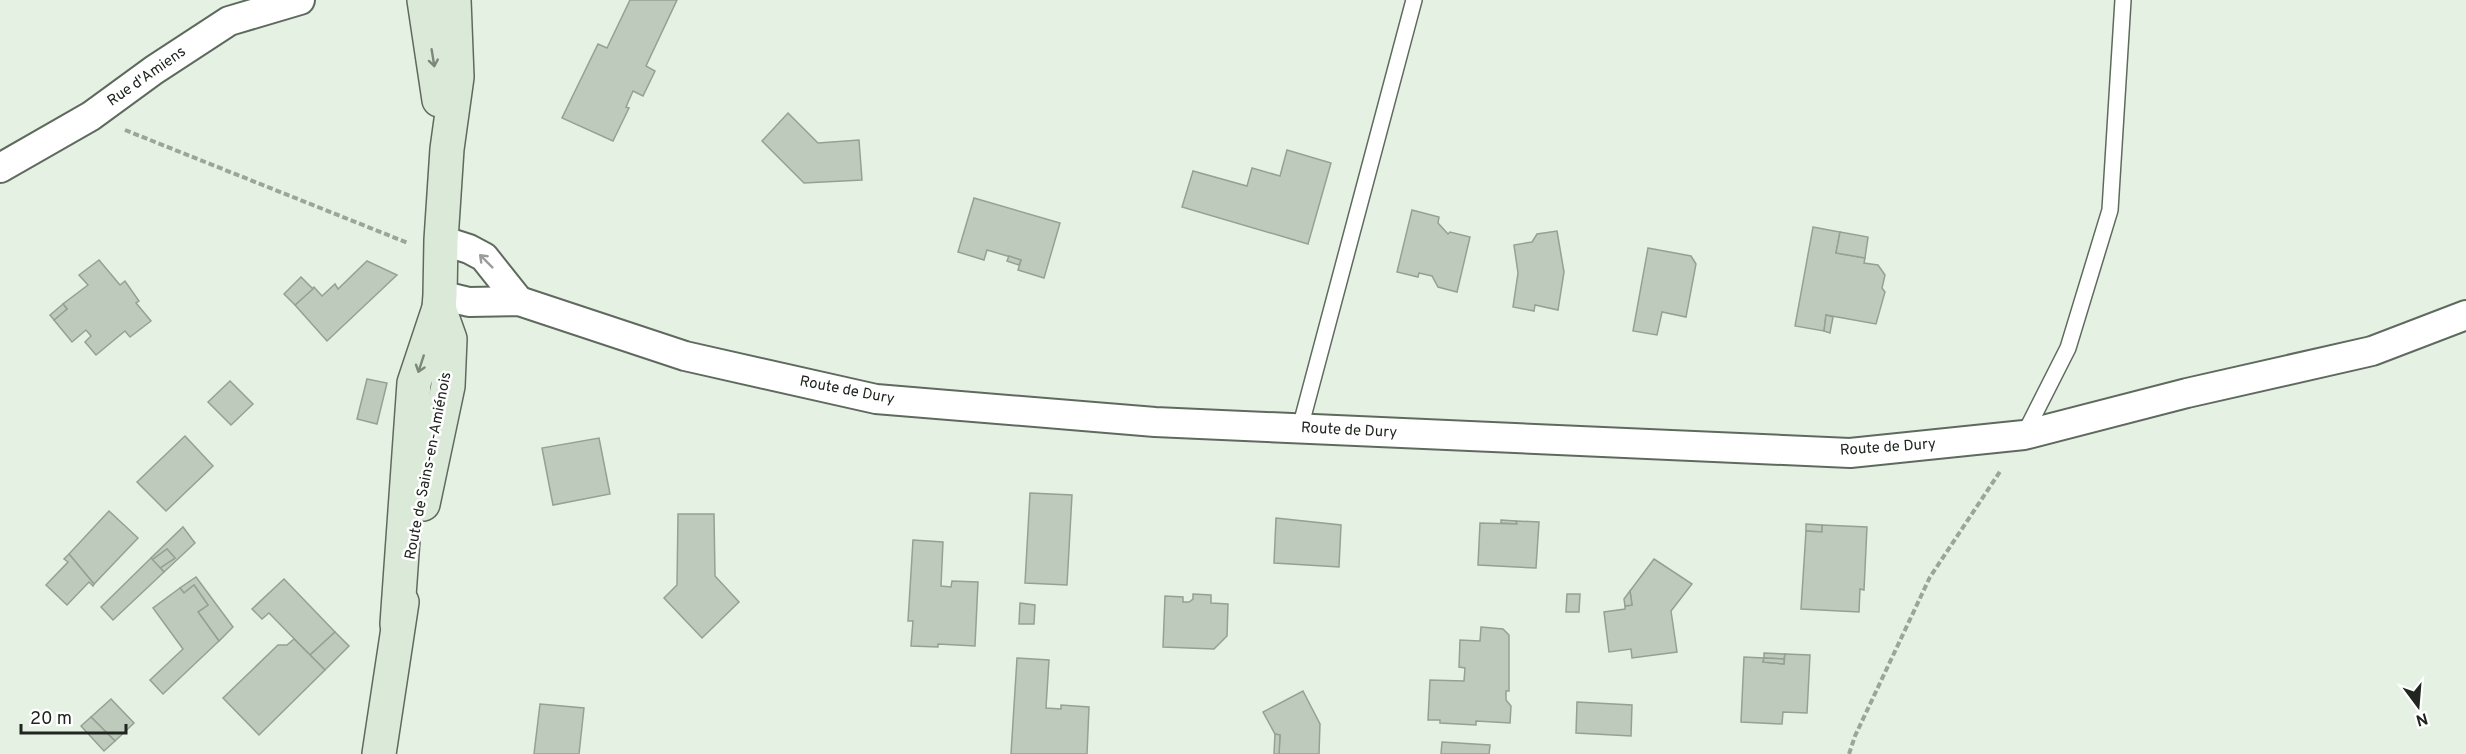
<svg xmlns="http://www.w3.org/2000/svg" width="2466" height="754" viewBox="0 0 2466 754" font-family="Overpass,sans-serif">
	<style>
		.building { fill: #becabc; stroke: #96a194; stroke-width: 1.5 }
		.lines { fill: none; stroke-linecap: round; stroke-linejoin: round }
		.lane-casing { stroke: #5f6a5e; stroke-width: 18 }
		.street-casing { stroke: #5f6a5e; stroke-width: 32 }
		.secondary-casing { stroke: #5f6a5e; stroke-width: 36 }
		.path { stroke: #9ba59a; stroke-width: 4; stroke-dasharray: 6 3; stroke-linecap: butt }
		.lane { stroke: #fff; stroke-width: 15 }
		.street { stroke: #fff; stroke-width: 28 }
		.secondary { stroke: #dbe9d8; stroke-width: 33 }
		.oneway { stroke: #7e877c }
		.oneway2 { stroke: #9b9d9b }
		.labels { text-anchor: middle; dominant-baseline: central; stroke-width: 5; stroke-linejoin: round; paint-order: stroke }
		.street-label { font-size: 15px; fill: #202520; stroke: #fff }
	</style>
	<rect width="100%" height="100%" fill="#e5f1e3"/>
	<g class="building">
		<path d="M630,0H677L646,66L655,71L643,96L633,91L626,107L629,108L613,141L562,118L598,44L607,48Z"/>
		<path d="M788,113L818,143L859,140L862,180L804,183L762,141Z"/>
		<path d="M1287,150L1331,163L1308,244L1182,207L1193,171L1247,186L1252,168L1280,176Z"/>
		<path d="M974,198L1060,223L1044,278L1018,270L1021,260L987,250L984,260L958,252Z"/>
		<path d="M1412,210L1439,217L1438,223L1448,234L1450,232L1470,237L1457,292L1438,287L1432,276L1419,273L1418,277L1397,272Z"/>
		<path d="M1813,227L1840,232L1836,253L1865,258L1864,263L1878,265L1885,275L1882,288L1885,292L1876,324L1826,315L1824,331L1795,326Z"/>
		<path d="M1557,231L1564,272L1558,310L1535,305L1534,311L1513,307L1518,273L1514,245L1532,242L1537,234Z"/>
		<path d="M1840,232L1868,237L1865,258L1836,253Z"/>
		<path d="M1648,248L1691,256L1696,264L1686,317L1662,312L1657,335L1633,331Z"/>
		<path d="M1009,256L1021,260L1019,265L1007,261Z"/>
		<path d="M99,260L120,285L125,281L139,301L136,303L151,321L130,337L125,331L96,355L85,342L91,336L86,330L72,342L54,320L67,309L63,304L88,285L79,275Z"/>
		<path d="M367,261L397,275L327,341L295,305L314,287L322,296L335,284L338,289Z"/>
		<path d="M301,277L313,289L295,305L284,294Z"/>
		<path d="M63,304L67,309L54,320L50,315Z"/>
		<path d="M1826,315L1833,317L1830,333L1824,331Z"/>
		<path d="M367,379L387,383L377,424L357,419Z"/>
		<path d="M230,381L253,404L231,425L208,402Z"/>
		<path d="M185,436L213,466L166,511L137,482Z"/>
		<path d="M599,438L610,494L553,505L542,448Z"/>
		<path d="M1030,493L1072,495L1067,585L1025,583Z"/>
		<path d="M109,511L138,538L94,584L69,554Z"/>
		<path d="M678,514H714L715,576L739,602L702,638L664,598L677,585Z"/>
		<path d="M1276,518L1341,525L1339,567L1274,563Z"/>
		<path d="M1501,520L1516,521L1517,524L1501,523Z"/>
		<path d="M1516,521L1539,522L1536,568L1478,565L1480,523L1517,524Z"/>
		<path d="M1806,524L1822,525V532L1806,531Z"/>
		<path d="M1822,525L1867,527L1864,590L1860,589L1859,612L1801,609L1806,531L1822,532Z"/>
		<path d="M183,527L195,543L164,572L160,568L175,558L167,549L152,560L151,558Z"/>
		<path d="M913,540L943,542L941,586L951,587L952,581L978,582L975,646L938,644V647L911,646L913,621H908Z"/>
		<path d="M167,549L175,558L160,568L152,560Z"/>
		<path d="M69,554L94,584L93,586L89,582L67,605L46,585L68,562L64,559Z"/>
		<path d="M151,558L164,572L113,620L101,607Z"/>
		<path d="M1654,559L1692,584L1671,611L1677,652L1632,658L1631,649L1609,652L1604,612L1625,609V606L1632,605L1630,591Z"/>
		<path d="M196,577L233,627L219,641L198,612L208,605L194,585L184,593L180,588Z"/>
		<path d="M284,579L335,632L310,655L269,613L262,619L252,609Z"/>
		<path d="M194,585L208,605L198,612L219,641L163,694L150,680L183,649L153,608L180,588L184,593Z"/>
		<path d="M1630,591L1632,605L1625,606L1624,599Z"/>
		<path d="M1193,594L1211,595V603L1228,604L1227,636L1214,649L1163,647L1165,596L1183,597V602H1189L1193,599Z"/>
		<path d="M1567,594H1580L1579,612H1566Z"/>
		<path d="M1020,603L1035,605L1034,624H1019Z"/>
		<path d="M1481,627L1503,629L1509,635V691H1506V700L1511,706L1510,723L1476,721V725L1440,723V720H1428L1430,680L1464,681L1465,668L1459,667L1460,640L1480,641Z"/>
		<path d="M335,632L349,646L325,670L310,655Z"/>
		<path d="M294,639L325,670L259,735L223,698L278,645H287Z"/>
		<path d="M1764,653L1785,654L1784,659L1764,658Z"/>
		<path d="M1785,654L1810,655L1807,713L1783,712L1782,724L1741,722L1744,657L1764,658L1763,662L1784,664Z"/>
		<path d="M1017,658L1049,660L1046,708L1061,709V705L1089,707L1087,754H1011Z"/>
		<path d="M1764,658L1784,659V664L1763,662Z"/>
		<path d="M1303,691L1320,724L1319,754H1279L1280,735L1275,734L1263,712Z"/>
		<path d="M111,699L134,723L115,741L91,717Z"/>
		<path d="M1577,702L1632,705L1631,736L1576,733Z"/>
		<path d="M540,704L584,708L579,754H534Z"/>
		<path d="M91,717L115,741L104,751L81,726Z"/>
		<path d="M1275,734L1280,735L1279,754H1274Z"/>
		<path d="M1442,742L1490,745L1489,754H1441Z"/>
	</g>
	<g class="lines">
		<defs>
			<g id="lane">
				<path d="M1300,428L1414,0"/>
				<path d="M2024,435L2068,348L2110,210L2123,0"/>
			</g>
			<g id="street">
				<path d="M0,168L91,116L154,70L229,21L300,0"/>
				<path d="M441,240L469,249L484,257L519,301"/>
				<path d="M440,295L469,302L519,301L685,356L876,399L1155,422L1850,453L2024,435L2187,393L2372,351L2466,315"/>
			</g>
			<g id="secondary">
				<path d="M424,0L439,100"/>
				<path d="M423,504L448,386L450,339L439,308"/>
				<path d="M397,624L414,383L439,308L440,295L441,240L447,149L457,77L454,0"/>
				<path d="M379,754L402,602"/>
			</g>
		</defs>
		<use href="#lane" class="lane-casing"/>
		<use href="#street" class="street-casing"/>
		<use href="#secondary" class="secondary-casing"/>
		<g class="path">
			<path d="M125,130L408,243"/>
			<path d="M1849,754L1855,736L1930,577L2001,470"/>
		</g>
		<use href="#lane" class="lane"/>
		<use href="#street" class="street"/>
		<use href="#secondary" class="secondary"/>
	</g>
	<defs><path id="oneway-shaft" d="M-6 0H5M1.5-3L5.5 0L1.5 3" fill="none" stroke-width="1.6" stroke-linecap="round" stroke-linejoin="round" transform="scale(1.5)"/></defs>
	<g class="oneway">
		<use href="#oneway-shaft" transform="translate(433 58) rotate(81)"/>
		<use href="#oneway-shaft" transform="translate(421 364) rotate(108)"/>
	</g>
	<use class="oneway2" href="#oneway-shaft" transform="translate(486 261) rotate(-135)"/>
	<g class="labels">
		<g class="street-label">
			<text transform="translate(147 77) rotate(-35)">Rue d'Amiens</text>
			<text transform="translate(847 391) rotate(11)">Route de Dury</text>
			<text transform="translate(1349 431) rotate(3)">Route de Dury</text>
			<text transform="translate(1888 448) rotate(-4)">Route de Dury</text>
			<text transform="translate(429 466) rotate(-79)">Route de Sains-en-Amiénois</text>
		</g>
	</g>
	<g transform="translate(2418 706) rotate(164)" stroke="#ffffff" stroke-width="4.5" paint-order="stroke">
	<path d="M0-4.5L10 22L0 15L-10 22Z" fill="#202520"/>
	<text y="-9" font-size="16" font-weight="bold" text-anchor="middle" fill="#202520">N</text>
	</g>
	<path d="M21 724v9h105v-9" fill="none" stroke="#202520" stroke-width="3"/>
	<text x="30" y="724" font-size="18" fill="#202520" stroke="#ffffff" stroke-width="4.5" paint-order="stroke">20 m</text>
</svg>
